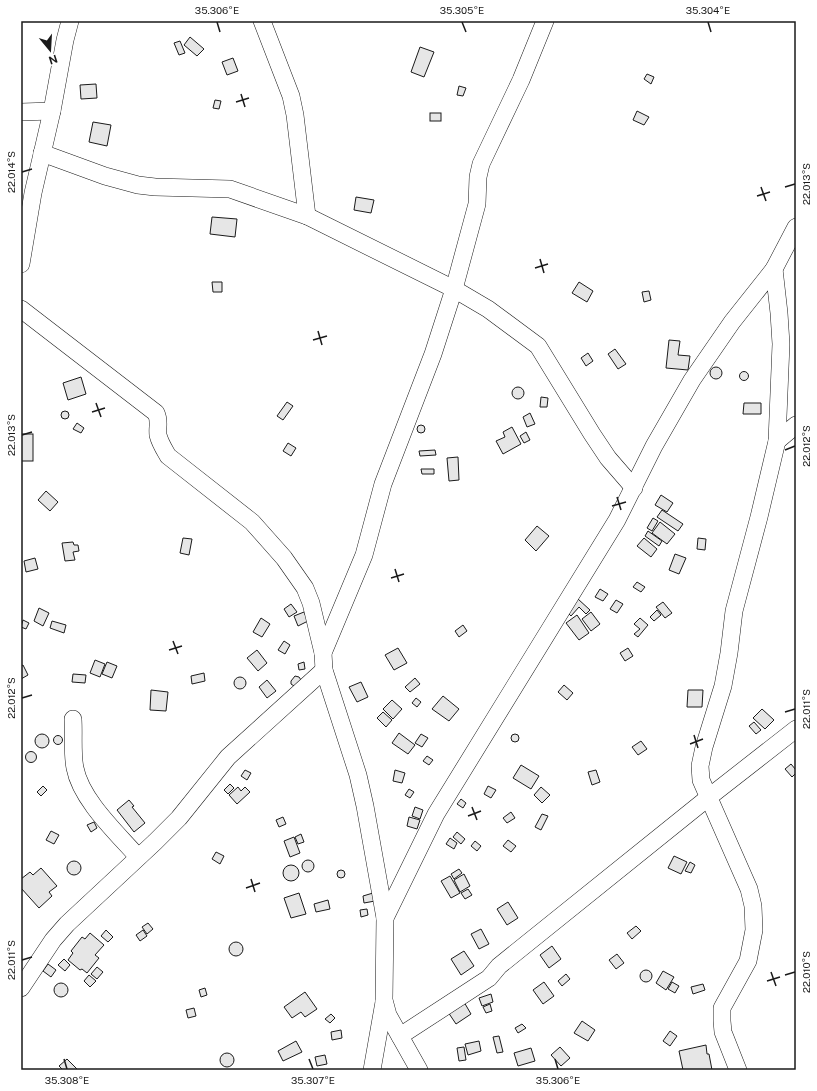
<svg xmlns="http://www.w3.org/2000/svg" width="817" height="1091" viewBox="0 0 817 1091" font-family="'Public Sans',sans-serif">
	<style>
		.building { fill: #e6e6e6; stroke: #1a1a1a }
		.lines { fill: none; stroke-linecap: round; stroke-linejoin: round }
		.minor-casing { stroke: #1a1a1a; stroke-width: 18 }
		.minor { stroke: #fff; stroke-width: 17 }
		.ticks { fill: none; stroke: #1a1a1a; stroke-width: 1.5 }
		.neatline { fill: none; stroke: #1a1a1a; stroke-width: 1.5 }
		.ticks-label { font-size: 10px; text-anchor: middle; fill: #1a1a1a }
	</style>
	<rect width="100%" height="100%" fill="#fff"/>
	<g class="building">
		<path d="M190,37L204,49L197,56L184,45Z"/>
		<path d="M180,41L185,53L179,55L174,43Z"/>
		<path d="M420,47L434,52L424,77L411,72Z"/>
		<path d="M233,58L238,71L227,75L222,62Z"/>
		<path d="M647,74L654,77L651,84L644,79Z"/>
		<path d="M96,84L97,98L81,99L80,85Z"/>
		<path d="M459,86L466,88L463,96L457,95Z"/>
		<path d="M215,100L221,101L219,109L213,108Z"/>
		<path d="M637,111L649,117L644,125L633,120Z"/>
		<rect x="430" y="113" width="11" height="8"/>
		<path d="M93,122L111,125L107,146L89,142Z"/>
		<path d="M356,197L374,200L371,213L354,210Z"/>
		<path d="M212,217L237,219L235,237L210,234Z"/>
		<path d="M212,282H222V292H213Z"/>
		<path d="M579,282L593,291L587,302L572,293Z"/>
		<path d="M649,291L651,300L644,302L642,292Z"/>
		<path d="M669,340L680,341L678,355L690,356L688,370L666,368Z"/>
		<path d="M615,349L626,364L618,369L608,354Z"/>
		<path d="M588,353L593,361L586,366L581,358Z"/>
		<circle cx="716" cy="373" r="6"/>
		<circle cx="744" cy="376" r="4.5"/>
		<path d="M81,377L86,394L68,400L63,383Z"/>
		<circle cx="518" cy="393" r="6"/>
		<path d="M541,397L548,398L547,407H540Z"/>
		<path d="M287,402L293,406L283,420L277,416Z"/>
		<path d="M744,403H761V414H743Z"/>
		<circle cx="65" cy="415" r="4"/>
		<path d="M530,413L535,424L527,427L523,417Z"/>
		<path d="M77,423L84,428L81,433L73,429Z"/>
		<circle cx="421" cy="429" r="4"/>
		<path d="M512,427L521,444L503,454L496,441L505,437L503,432Z"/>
		<path d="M526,432L530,440L524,443L520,436Z"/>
		<rect x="21" y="434" width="12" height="27"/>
		<path d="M288,443L296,448L291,456L283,451Z"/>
		<path d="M435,450L436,455L420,456L419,451Z"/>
		<path d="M458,457L459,480L449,481L447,458Z"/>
		<path d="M421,469H434V474H422Z"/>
		<path d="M46,491L58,502L50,511L38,500Z"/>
		<path d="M661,495L673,503L667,512L655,505Z"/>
		<path d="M662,510L683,524L678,531L657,517Z"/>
		<path d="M653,518L658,521L652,531L647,528Z"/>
		<path d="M660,522L675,534L667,544L652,533Z"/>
		<path d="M537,526L549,536L536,551L525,540Z"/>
		<path d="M648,531L662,541L659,546L645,536Z"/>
		<path d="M183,538L192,539L189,555L180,553Z"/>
		<path d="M644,538L657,549L651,557L637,546Z"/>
		<path d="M698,538L706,539L705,550L697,549Z"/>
		<path d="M73,542L74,545H78L79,551L73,552L75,560L65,561L62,543Z"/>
		<path d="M675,554L686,558L679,574L669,570Z"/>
		<path d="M35,558L38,569L26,572L24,561Z"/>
		<path d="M637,582L645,587L641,592L633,587Z"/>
		<path d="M600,589L608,594L603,601L595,597Z"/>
		<path d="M578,599L590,610L586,614L579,607L571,616L566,611Z"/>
		<path d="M616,600L623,604L617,613L610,609Z"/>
		<path d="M663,602L672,613L665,618L656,607Z"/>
		<path d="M291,604L297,612L289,617L284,609Z"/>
		<path d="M39,608L49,613L43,626L34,621Z"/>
		<path d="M657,610L661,615L654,621L650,617Z"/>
		<path d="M304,612L308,621L298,626L294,616Z"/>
		<path d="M591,612L600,624L591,631L582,619Z"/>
		<path d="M577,615L589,633L579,640L566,623Z"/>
		<path d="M261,618L270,624L262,637L253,632Z"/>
		<path d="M640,618L648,625L638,637L634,634L640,629L634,624Z"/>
		<path d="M23,620L29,623L26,629L21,627Z"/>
		<path d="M52,621L66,625L64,633L50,628Z"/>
		<path d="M463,625L467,631L459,637L455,631Z"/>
		<path d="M284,641L290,645L285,654L278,650Z"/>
		<path d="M398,648L407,663L394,670L385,655Z"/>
		<path d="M628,648L633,656L625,661L620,653Z"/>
		<path d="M257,650L267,663L258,671L247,658Z"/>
		<path d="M95,660L105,664L100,677L90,673Z"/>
		<path d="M107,662L117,666L112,678L102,674Z"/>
		<path d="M304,662L305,669L299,670L298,664Z"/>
		<path d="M23,665L28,675L21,679V666Z"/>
		<path d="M204,673L205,681L192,684L191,676Z"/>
		<path d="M73,674L86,675L85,683L72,682Z"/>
		<path d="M295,676L299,677L301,680L294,686L291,684V681Z"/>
		<circle cx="240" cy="683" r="6"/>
		<path d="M415,678L420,684L410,692L405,687Z"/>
		<path d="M267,680L276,691L267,698L259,687Z"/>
		<path d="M361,682L368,697L357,702L349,687Z"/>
		<path d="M564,685L573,693L567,700L558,692Z"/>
		<path d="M151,690L168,692L166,711L150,710Z"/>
		<path d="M688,690H703L702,707H687Z"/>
		<path d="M443,696L459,709L449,721L432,709Z"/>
		<path d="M416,698L421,702L417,707L412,703Z"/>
		<path d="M392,700L402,709L393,719L383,709Z"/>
		<path d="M762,709L774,720L765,729L753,718Z"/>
		<path d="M383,712L392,720L386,727L377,718Z"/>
		<path d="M754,722L761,730L756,734L749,726Z"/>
		<path d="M399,733L415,745L408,754L392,743Z"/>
		<circle cx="42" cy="741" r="7"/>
		<path d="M421,734L428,738L422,747L415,743Z"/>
		<circle cx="515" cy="738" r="4"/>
		<circle cx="58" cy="740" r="4.5"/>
		<path d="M641,741L647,749L638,755L632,747Z"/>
		<circle cx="31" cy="757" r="5.5"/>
		<path d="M427,756L433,760L429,765L423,761Z"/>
		<path d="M791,764L796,770V773L792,777L785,769Z"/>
		<path d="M521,765L539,776L531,789L513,778Z"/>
		<path d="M245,770L251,773L247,780L241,776Z"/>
		<path d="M395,770L405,773L402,783L393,781Z"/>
		<path d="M596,770L600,782L592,785L588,772Z"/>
		<path d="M230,784L234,788L228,794L224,790Z"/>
		<path d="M43,786L47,790L41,796L37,792Z"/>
		<path d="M488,786L496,790L491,798L484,794Z"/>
		<path d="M238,787L241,791L245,787L250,792L237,804L229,795Z"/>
		<path d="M541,787L550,795L542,803L534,795Z"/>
		<path d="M409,789L414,792L410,798L405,795Z"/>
		<path d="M461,799L466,803L463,808L457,804Z"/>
		<path d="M129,800L134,806L132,807L145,823L134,832L117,810Z"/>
		<path d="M415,807L423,810L420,819L412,816Z"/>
		<path d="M511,812L515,818L507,823L503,818Z"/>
		<path d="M542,814L548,816L541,830L535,827Z"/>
		<path d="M283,817L286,824L279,827L276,820Z"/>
		<path d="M409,817L420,820L417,829L407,826Z"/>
		<path d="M94,822L97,828L91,832L87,825Z"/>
		<path d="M51,831L59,835L54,844L46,840Z"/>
		<path d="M457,832L465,839L461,844L453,837Z"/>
		<path d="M301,834L304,842L298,844L295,837Z"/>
		<path d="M294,837L300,853L290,857L284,841Z"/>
		<path d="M450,838L457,843L454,849L446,844Z"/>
		<path d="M508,840L516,846L511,852L503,846Z"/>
		<path d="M475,841L481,846L477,851L471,846Z"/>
		<path d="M216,852L224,856L220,864L212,859Z"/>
		<path d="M674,856L687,862L681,874L668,868Z"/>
		<circle cx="308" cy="866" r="6"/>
		<circle cx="74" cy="868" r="7"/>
		<path d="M690,862L695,865L691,873L685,871Z"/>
		<circle cx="291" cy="873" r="8"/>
		<path d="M41,868L57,886L49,892L52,896L39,908L21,888V879L30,872L33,875Z"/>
		<path d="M459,869L462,873L454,879L451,874Z"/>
		<circle cx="341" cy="874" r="4"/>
		<path d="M464,874L470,886L460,892L454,880Z"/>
		<path d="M450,876L460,893L451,898L441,881Z"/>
		<path d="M468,889L472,895L465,899L461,893Z"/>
		<path d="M299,893L306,914L291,918L284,898Z"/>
		<path d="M373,893L375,901L364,903L363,896Z"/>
		<path d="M328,900L330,909L316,912L314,904Z"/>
		<path d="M508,902L518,918L507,925L497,909Z"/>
		<path d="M367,909L368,915L361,917L360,910Z"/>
		<path d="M148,923L153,929L147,934L142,927Z"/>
		<path d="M636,926L641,931L632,939L627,933Z"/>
		<path d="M481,929L489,944L479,949L471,934Z"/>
		<path d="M106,930L113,937L108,942L101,936Z"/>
		<path d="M143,930L147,936L140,941L136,935Z"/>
		<path d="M90,933L104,945L95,955L99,958L87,973L82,969L80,970L68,960L73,953L71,951L82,937L85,939Z"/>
		<circle cx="236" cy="949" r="7"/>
		<path d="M552,946L561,959L549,968L540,955Z"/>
		<path d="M464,951L474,966L461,975L451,959Z"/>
		<path d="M617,954L624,963L616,969L609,960Z"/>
		<path d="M64,959L70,965L65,971L58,965Z"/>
		<path d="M48,964L56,970L51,977L43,971Z"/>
		<path d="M97,967L103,972L97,979L91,974Z"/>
		<circle cx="646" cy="976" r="6"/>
		<path d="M663,971L674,977L666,990L656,983Z"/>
		<path d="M566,974L570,979L562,986L558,981Z"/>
		<path d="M89,975L96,981L90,987L84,981Z"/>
		<path d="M544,982L554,996L543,1004L533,990Z"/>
		<path d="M672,982L679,986L675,993L668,989Z"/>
		<circle cx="61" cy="990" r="7"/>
		<path d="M703,984L705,990L693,994L691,987Z"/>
		<path d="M205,988L207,995L201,997L199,990Z"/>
		<path d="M305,992L317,1009L305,1017L301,1012L292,1018L284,1007Z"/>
		<path d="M491,994L493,1002L482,1006L479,998Z"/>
		<path d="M464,1002L471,1014L456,1024L448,1012Z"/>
		<path d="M490,1004L492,1011L486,1013L483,1007Z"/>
		<path d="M194,1008L196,1016L188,1018L186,1010Z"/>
		<path d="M331,1014L335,1018L330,1023L325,1019Z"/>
		<path d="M582,1021L595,1030L588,1041L574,1033Z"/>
		<path d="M522,1024L526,1028L518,1033L515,1028Z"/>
		<path d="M341,1030L342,1038L332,1040L331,1032Z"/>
		<path d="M670,1031L677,1036L670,1046L663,1041Z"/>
		<path d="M499,1036L503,1052L497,1053L493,1037Z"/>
		<path d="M296,1041L302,1052L283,1061L278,1051Z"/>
		<path d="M479,1041L481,1051L468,1055L465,1044Z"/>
		<path d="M706,1045L707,1054H709L712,1070H683L679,1051Z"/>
		<path d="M464,1047L466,1060L459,1061L457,1048Z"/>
		<path d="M560,1047L570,1058L561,1066L551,1055Z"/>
		<path d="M531,1048L535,1061L518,1066L514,1053Z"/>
		<circle cx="227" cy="1060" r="7"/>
		<path d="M325,1055L327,1064L317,1066L315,1057Z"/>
		<path d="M67,1059L78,1070H63L59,1066Z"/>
	</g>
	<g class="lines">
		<defs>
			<g id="minor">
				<path d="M262,21L291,96L295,115L307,216"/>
				<path d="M21,112L52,111"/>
				<path d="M42,153L105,176L138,185L155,187L230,189L307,216L454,289L488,309L538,346L592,434L608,458L634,488"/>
				<path d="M21,264L33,193L52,111L65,40L70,21"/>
				<path d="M774,269L796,227"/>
				<path d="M21,309L156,413C160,421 157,427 158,435C160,443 164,449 168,456L252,522L284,558L305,588L311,603L323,653"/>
				<path d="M777,441L796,425"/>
				<path d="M73,719C74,735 72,754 75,768C81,800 117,833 138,857"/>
				<path d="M385,918L365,806L358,775L324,670L323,653L364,555L383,484L433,354L454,289L477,204L478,177L481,164L521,80L545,21"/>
				<path d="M21,988L53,940L67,924L155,842L179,818L228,757L324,670"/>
				<path d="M400,1036L489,978L499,966L709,797L796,729"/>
				<path d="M372,1070L384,1002"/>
				<path d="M419,1070L388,1015L384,1000L385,918L436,814L617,520L654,446L692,380L732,322L774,269L779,313L781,344L777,441L759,517L734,611L729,653L723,686L704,747L700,766L701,780L749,889L753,906L754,930L748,961L722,1008V1021L723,1032L738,1070"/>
			</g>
		</defs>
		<use href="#minor" class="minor-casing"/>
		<use href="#minor" class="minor"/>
	</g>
	<path class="ticks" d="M217,22L220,32M462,22L466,32M708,22L711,32M241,94L245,107M236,102L249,98M22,172L32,169M761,187L766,201M785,187L795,184M757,196L770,192M540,259L544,273M535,268L548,264M318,331L322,345M313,340L327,336M96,403L101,417M92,412L105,408M22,435L32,432M785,450L795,446M617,497L621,510M612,506L626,502M395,569L399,582M391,578L404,574M173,641L178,654M169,650L182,646M22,698L32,695M785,712L795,709M694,735L698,748M690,744L703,739M472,807L477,820M468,816L481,811M251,879L255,892M246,888L260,883M22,960L32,957M771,972L776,986M785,975L795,972M767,981L780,977M64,1059L67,1069M309,1059L313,1069M555,1059L558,1069"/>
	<rect width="817" height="1091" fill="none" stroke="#ffffff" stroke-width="44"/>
	<g transform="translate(50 50) rotate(162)" stroke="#ffffff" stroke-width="3" paint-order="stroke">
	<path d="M0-3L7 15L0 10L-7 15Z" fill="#1a1a1a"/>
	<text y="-6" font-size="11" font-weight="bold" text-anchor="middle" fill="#1a1a1a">N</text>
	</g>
	<rect x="22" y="22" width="773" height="1047" class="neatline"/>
	<g class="ticks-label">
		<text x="217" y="14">35.306°E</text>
		<text x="462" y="14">35.305°E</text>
		<text x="708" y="14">35.304°E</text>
		<text transform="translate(11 172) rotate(-90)" y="4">22.014°S</text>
		<text transform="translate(806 184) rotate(-90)" y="4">22.013°S</text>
		<text transform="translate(11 435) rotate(-90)" y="4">22.013°S</text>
		<text transform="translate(806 446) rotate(-90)" y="4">22.012°S</text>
		<text transform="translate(11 698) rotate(-90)" y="4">22.012°S</text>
		<text transform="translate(806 709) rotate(-90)" y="4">22.011°S</text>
		<text transform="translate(11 960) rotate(-90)" y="4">22.011°S</text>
		<text transform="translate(806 972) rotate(-90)" y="4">22.010°S</text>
		<text x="67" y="1084">35.308°E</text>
		<text x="313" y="1084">35.307°E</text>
		<text x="558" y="1084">35.306°E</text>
	</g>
</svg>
